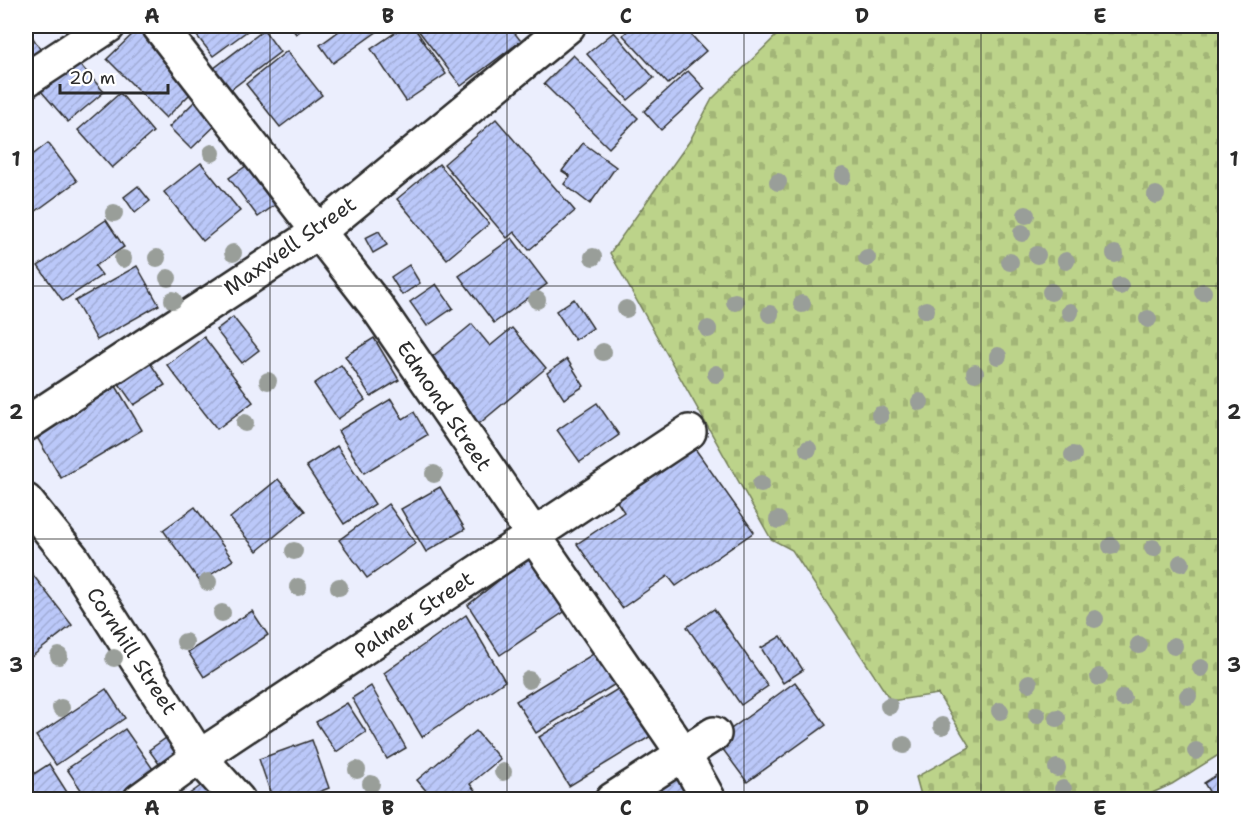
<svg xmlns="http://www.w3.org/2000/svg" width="1251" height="825" viewBox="0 0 1251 825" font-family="'Shantell Sans',sans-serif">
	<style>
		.cemetery { fill: url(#cemetery-stones); stroke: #747f5a; stroke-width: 1.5 }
		.building { fill: url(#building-hatch); stroke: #2b2b2b; stroke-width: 1.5 }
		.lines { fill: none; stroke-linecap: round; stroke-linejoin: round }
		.minor-casing { stroke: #2b2b2b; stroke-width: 38 }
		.minor { stroke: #fff; stroke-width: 33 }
		.tree { fill: #999e99 }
		.grid { fill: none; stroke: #2b2b2b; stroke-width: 1.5; stroke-opacity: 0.55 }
		.labels { text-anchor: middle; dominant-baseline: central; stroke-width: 4.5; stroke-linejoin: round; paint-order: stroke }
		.street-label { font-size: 21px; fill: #2b2b2b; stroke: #fff }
		.neatline { fill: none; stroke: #2b2b2b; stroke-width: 2 }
		.grid-label { font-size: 20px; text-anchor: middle; font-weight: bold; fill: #2b2b2b }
	</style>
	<defs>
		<pattern id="cemetery-stones" width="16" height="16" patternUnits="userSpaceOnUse" patternTransform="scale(1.5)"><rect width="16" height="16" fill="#bcd38a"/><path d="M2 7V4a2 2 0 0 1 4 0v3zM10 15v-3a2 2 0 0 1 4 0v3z" fill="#a2b577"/></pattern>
		<pattern id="building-hatch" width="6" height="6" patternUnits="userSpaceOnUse" patternTransform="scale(1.5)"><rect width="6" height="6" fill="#bbc8f9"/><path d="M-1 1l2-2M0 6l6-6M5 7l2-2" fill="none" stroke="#a1acd6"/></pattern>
	</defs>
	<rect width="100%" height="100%" fill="#ebeefd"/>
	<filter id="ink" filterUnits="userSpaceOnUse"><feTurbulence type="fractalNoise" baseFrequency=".0167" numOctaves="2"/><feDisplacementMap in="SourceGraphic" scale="12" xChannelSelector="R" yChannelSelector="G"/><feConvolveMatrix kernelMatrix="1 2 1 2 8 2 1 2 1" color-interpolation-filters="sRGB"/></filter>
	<g filter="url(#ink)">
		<path class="cemetery" d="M786,26H1225V751L1172,784L1139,799H922L916,777L970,747L938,694L891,701L792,550L771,539L610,253L689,142L712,99Z"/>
		<g class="building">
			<path d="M26,26H39L26,35Z"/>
			<path d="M189,26H254L213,56Z"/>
			<path d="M290,26H307L296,34Z"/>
			<path d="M346,26H385L333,63L320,45Z"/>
			<path d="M405,26H413L446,74L406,101L371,49Z"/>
			<path d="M415,26H509L521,41L461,86Z"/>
			<path d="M633,26H683L706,51L668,84L623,35Z"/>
			<path d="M140,27L198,86L166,118L107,59Z"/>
			<path d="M264,30L280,52L229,91L213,69Z"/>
			<path d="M614,32L654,78L628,100L587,54Z"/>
			<path d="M31,35L44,55L26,67V38Z"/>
			<path d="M287,51L322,95L280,127L246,84Z"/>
			<path d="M573,55L638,118L609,148L544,84Z"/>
			<path d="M77,61L104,92L68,122L41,91Z"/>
			<path d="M688,71L705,89L661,130L644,111Z"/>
			<path d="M120,93L153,132L112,168L78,130Z"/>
			<path d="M202,94L224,117L191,149L169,127Z"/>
			<path d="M496,119L575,211L529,250L514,232L507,238L444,164Z"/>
			<path d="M48,143L77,181L28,217L26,214V160Z"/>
			<path d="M583,143L616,167L590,204L564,184L570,176L562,171Z"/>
			<path d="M201,163L240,211L203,241L164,192Z"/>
			<path d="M439,164L489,224L447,259L397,199Z"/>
			<path d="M246,166L275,205L258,217L229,178Z"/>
			<path d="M138,186L150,201L135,213L124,197Z"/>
			<path d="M106,220L124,247L95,266L102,275L63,301L38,266Z"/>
			<path d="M379,231L387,245L373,253L365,238Z"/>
			<path d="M512,238L547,284L494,323L459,276Z"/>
			<path d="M409,265L420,283L402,295L391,277Z"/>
			<path d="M137,266L159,305L97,340L75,301Z"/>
			<path d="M436,284L453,308L427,326L410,302Z"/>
			<path d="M574,299L593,328L575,340L556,311Z"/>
			<path d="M233,317L259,350L242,363L216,330Z"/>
			<path d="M472,324L490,346L512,328L546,368L474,428L422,365Z"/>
			<path d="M204,337L253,402L217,429L167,365Z"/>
			<path d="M374,338L399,380L371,397L345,356Z"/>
			<path d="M144,354L165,385L134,405L113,375Z"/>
			<path d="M567,359L584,386L564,399L547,373Z"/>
			<path d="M341,365L365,400L338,419L314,384Z"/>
			<path d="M113,381L142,430L61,478L32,429Z"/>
			<path d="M391,399L403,419L414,412L427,435L364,473L338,431Z"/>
			<path d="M597,403L619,435L580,462L557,430Z"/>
			<path d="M691,443L754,532L676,586L668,576L622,608L577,544L624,512L614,497Z"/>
			<path d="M337,446L375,504L344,524L306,466Z"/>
			<path d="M278,479L305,511L257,551L230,518Z"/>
			<path d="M440,487L465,529L426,552L401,509Z"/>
			<path d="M388,504L416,543L367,578L339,540Z"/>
			<path d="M195,507L233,560L200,582L163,530Z"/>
			<path d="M529,556L570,608L500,655L468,605Z"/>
			<path d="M26,566L72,625L26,661Z"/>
			<path d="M714,609L768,686L741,705L687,627Z"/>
			<path d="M252,611L268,635L204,677L188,652Z"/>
			<path d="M466,615L505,681L422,737L384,673Z"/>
			<path d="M781,636L803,670L783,683L761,648Z"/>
			<path d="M603,648L622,680L536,733L516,701Z"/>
			<path d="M795,682L826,725L747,782L716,740Z"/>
			<path d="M371,686L406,748L387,759L352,698Z"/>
			<path d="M621,687L651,736L569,786L539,737Z"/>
			<path d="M106,689L125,718L56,765L36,736Z"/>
			<path d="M347,703L366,732L336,752L316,722Z"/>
			<path d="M125,729L155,772L116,800H88L67,769Z"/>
			<path d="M176,731L194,756L167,775L149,750Z"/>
			<path d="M476,731L500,759L470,784L477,793L469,800H434L417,780Z"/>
			<path d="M312,740L329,788L298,800H273L259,759Z"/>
			<path d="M665,758L694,800H606Z"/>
			<path d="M49,764L72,800H26V779Z"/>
			<path d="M1226,769V800H1214L1204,783Z"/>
			<path d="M202,785L212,800H181Z"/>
		</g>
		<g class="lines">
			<defs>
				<g id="minor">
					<path d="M159,26L377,307L683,753L709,800"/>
					<path d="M26,80L108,26"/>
					<path d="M26,424L318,232L568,26"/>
					<path d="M26,501L72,558L199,757L238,800"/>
					<path d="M140,800L199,757L689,432"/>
					<path d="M612,800L714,734"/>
				</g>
			</defs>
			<use href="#minor" class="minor-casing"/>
			<use href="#minor" class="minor"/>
		</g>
		<g class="tree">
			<circle cx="212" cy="153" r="9"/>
			<circle cx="843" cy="176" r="9"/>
			<circle cx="778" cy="182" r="9"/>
			<circle cx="1156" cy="195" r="9"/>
			<circle cx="114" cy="213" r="9"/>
			<circle cx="1026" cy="215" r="9"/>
			<circle cx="1022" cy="233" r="9"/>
			<circle cx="233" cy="253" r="9"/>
			<circle cx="1115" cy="254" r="9"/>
			<circle cx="1037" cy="255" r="9"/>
			<circle cx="593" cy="257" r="9"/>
			<circle cx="157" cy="258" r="9"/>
			<circle cx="867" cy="258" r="9"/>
			<circle cx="123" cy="259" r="9"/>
			<circle cx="1066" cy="261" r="9"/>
			<circle cx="1010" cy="262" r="9"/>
			<circle cx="168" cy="278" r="9"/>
			<circle cx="1120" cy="286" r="9"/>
			<circle cx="1051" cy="292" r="9"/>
			<circle cx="1203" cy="292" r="9"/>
			<circle cx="173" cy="300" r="9"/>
			<circle cx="537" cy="300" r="9"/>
			<circle cx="735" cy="302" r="9"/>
			<circle cx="802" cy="304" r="9"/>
			<circle cx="626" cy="309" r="9"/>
			<circle cx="926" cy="310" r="9"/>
			<circle cx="1070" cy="312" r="9"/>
			<circle cx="770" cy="314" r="9"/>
			<circle cx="1148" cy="319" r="9"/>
			<circle cx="708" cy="329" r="9"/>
			<circle cx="603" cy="352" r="9"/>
			<circle cx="998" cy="356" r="9"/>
			<circle cx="975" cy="373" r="9"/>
			<circle cx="716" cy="374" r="9"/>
			<circle cx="268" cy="381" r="9"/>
			<circle cx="920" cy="402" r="9"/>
			<circle cx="880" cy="415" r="9"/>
			<circle cx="245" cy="423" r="9"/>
			<circle cx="808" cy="449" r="9"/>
			<circle cx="1073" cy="455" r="9"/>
			<circle cx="434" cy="474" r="9"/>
			<circle cx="761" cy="484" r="9"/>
			<circle cx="778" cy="520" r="9"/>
			<circle cx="1111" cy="546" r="9"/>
			<circle cx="1153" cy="548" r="9"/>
			<circle cx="294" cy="551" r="9"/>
			<circle cx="1181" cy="563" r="9"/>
			<circle cx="208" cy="582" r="9"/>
			<circle cx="298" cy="587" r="9"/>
			<circle cx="339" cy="587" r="9"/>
			<circle cx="222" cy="613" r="9"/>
			<circle cx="1095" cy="619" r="9"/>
			<circle cx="185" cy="642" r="9"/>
			<circle cx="1139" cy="645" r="9"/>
			<circle cx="1174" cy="646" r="9"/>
			<circle cx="59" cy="656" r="9"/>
			<circle cx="114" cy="658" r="9"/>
			<circle cx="1201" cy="668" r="9"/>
			<circle cx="1099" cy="677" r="9"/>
			<circle cx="529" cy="680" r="9"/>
			<circle cx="1029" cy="683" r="9"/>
			<circle cx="1188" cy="696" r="9"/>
			<circle cx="1123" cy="698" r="9"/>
			<circle cx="889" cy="706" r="9"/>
			<circle cx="61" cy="708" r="9"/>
			<circle cx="1000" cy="711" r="9"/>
			<circle cx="1037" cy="715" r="9"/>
			<circle cx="1057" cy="718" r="9"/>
			<circle cx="942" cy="726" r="9"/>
			<circle cx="904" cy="745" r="9"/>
			<circle cx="1196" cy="751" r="9"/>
			<circle cx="1057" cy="768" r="9"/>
			<circle cx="357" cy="770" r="9"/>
			<circle cx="503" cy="772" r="9"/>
			<circle cx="371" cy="784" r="9"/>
			<circle cx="1063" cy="789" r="9"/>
		</g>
	</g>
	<path class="grid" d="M270,26V800M507,26V800M744,26V800M981,26V800M26,286H1226M26,539H1226"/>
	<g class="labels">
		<g class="street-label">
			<text transform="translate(290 246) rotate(-35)">Maxwell Street</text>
			<text transform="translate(444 406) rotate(56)">Edmond Street</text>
			<text transform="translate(414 615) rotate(-34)">Palmer Street</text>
			<text transform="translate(132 651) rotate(57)">Cornhill Street</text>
		</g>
	</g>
	<rect width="1251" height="825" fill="none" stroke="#fff" stroke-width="66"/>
	<path d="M60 84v9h108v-9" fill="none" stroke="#2b2b2b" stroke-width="3"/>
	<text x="69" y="84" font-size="18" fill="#2b2b2b" stroke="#ffffff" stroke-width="4.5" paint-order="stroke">20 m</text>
	<rect x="33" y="33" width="1185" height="759" class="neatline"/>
	<g class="grid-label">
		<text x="152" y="23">A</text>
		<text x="388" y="23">B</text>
		<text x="626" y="23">C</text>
		<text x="862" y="23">D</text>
		<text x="1100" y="23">E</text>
		<text x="16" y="166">1</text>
		<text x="1234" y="166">1</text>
		<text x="16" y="419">2</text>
		<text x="1234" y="419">2</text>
		<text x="16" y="672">3</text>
		<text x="1234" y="672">3</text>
		<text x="152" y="815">A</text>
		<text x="388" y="815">B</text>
		<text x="626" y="815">C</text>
		<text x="862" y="815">D</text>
		<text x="1100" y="815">E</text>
	</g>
</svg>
